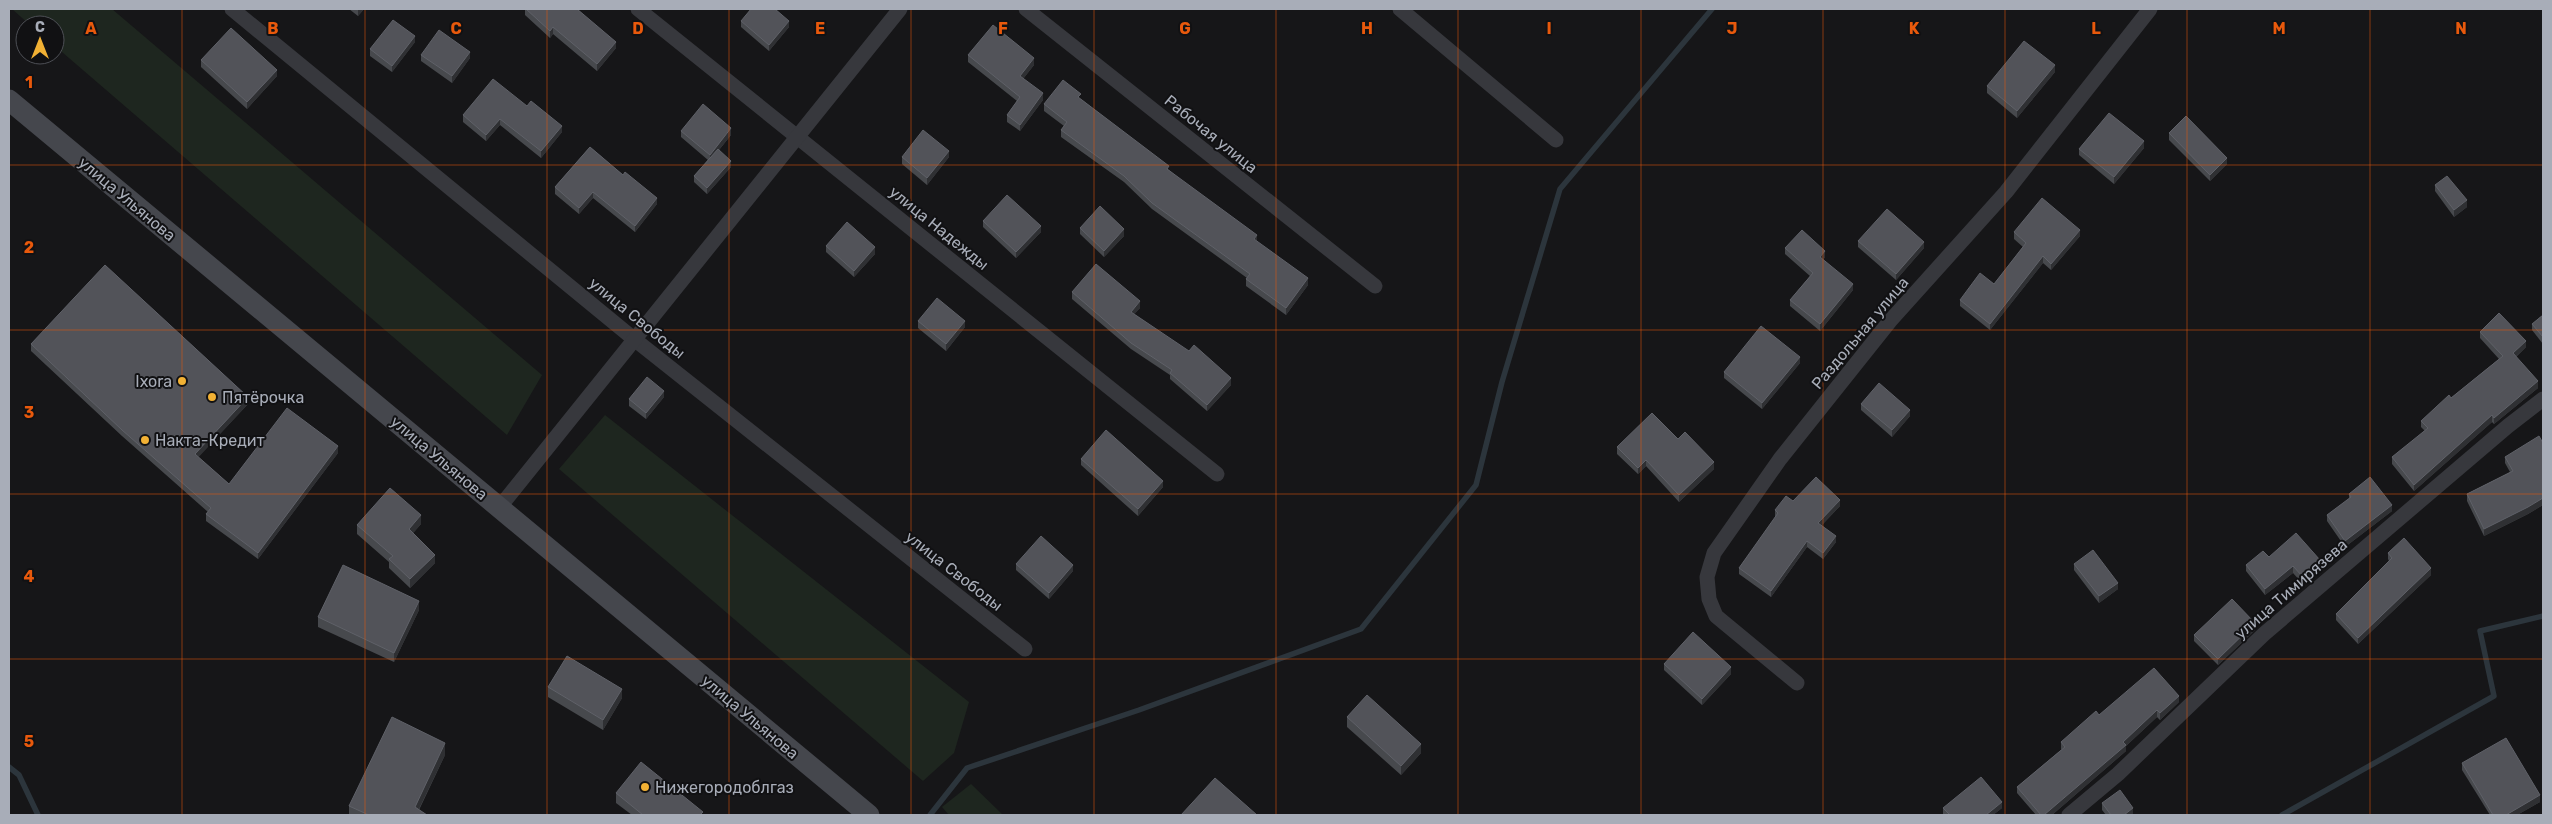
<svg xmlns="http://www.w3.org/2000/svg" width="2552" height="824" viewBox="0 0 2552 824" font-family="Rubik,sans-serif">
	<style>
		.green { fill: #1e261f }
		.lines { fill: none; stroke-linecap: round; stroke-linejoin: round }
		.stream { stroke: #2c353c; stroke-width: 5.5 }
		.minor { stroke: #37383d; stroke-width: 15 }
		.secondary { stroke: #45474d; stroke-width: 21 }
		.wall { fill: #47494d }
		.shaded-wall { fill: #2f3033 }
		.building { fill: #525359; stroke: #5f6168 }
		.grid { fill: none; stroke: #e8590c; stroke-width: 1; stroke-opacity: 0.55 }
		.poi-dot { fill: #f2b134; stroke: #111113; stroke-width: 2 }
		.labels { text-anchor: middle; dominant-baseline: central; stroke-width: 4; stroke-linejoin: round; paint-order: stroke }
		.street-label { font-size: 16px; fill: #a8adb8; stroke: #111113 }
		.poi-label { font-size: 16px; fill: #a8adb8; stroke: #111113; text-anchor: start }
		.grid-label { font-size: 16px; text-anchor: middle; font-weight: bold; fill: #e8590c; stroke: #111113; stroke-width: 4; stroke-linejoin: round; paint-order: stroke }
	</style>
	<rect width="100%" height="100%" fill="#161618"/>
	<g class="green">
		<path d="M12,9H112L542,375L507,435L55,46V25H30Z"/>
		<path d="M605,415L969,702L954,753L923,781L559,469Z"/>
		<path d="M971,784L1003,815H949L942,807Z"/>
	</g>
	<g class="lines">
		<g class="stream">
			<path d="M9,767L19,775L38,815"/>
			<path d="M930,815L967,768L1139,710L1361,629L1476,485L1502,382L1560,189L1712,9"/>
			<path d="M2282,815L2494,696L2480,631L2543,616"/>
		</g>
		<g class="minor">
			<path d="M232,9L634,339L1025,649"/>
			<path d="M638,9L1217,474"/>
			<path d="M1026,9L1375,286"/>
			<path d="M1400,9L1556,140"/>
			<path d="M499,508L900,9"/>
			<path d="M1797,683L1716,616L1709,599L1707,577L1714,553L1780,459L1890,321L2006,192L2150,9"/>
			<path d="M2069,815L2118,774L2264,634L2508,426L2543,399"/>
		</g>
		<path class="secondary" d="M9,100L869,815"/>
	</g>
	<g class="wall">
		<path d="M349,9H364L358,16Z"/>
		<path d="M525,9H577L616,48L597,71L553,34L550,38L525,15Z"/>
		<path d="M741,21L789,27L769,51L741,27Z"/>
		<path d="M415,42L392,72L370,56V49Z"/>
		<path d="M421,55L470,58L452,83L421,61Z"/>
		<path d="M968,55L1034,65L1023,79L1043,100L1020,131L1007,122V115L1017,101L968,62Z"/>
		<path d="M201,60L277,76L247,109L201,67Z"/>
		<path d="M2055,72L2017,118L1987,93V86Z"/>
		<path d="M1081,99L1169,170L1308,285L1286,315L1246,286V279L1247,278L1152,209L1124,182L1061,137V130L1064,126L1044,111V104Z"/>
		<path d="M527,106L562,132L541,158L500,125L486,141L463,122V115Z"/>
		<path d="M681,131L731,135L719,150L731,167L707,194L694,182V176L708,160L681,137Z"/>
		<path d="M2169,133L2227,164L2210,181L2169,140Z"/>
		<path d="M590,147L657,204L635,232L593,198L579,214L555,194V187Z"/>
		<path d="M2144,148L2114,184L2079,155V149Z"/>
		<path d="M902,157H949L927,185L902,164Z"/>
		<path d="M2435,185L2467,207L2454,217L2435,191Z"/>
		<path d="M983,221L1041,232L1016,258L983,227Z"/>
		<path d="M1080,228L1124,236L1104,257L1080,234Z"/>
		<path d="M2014,232L2080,236L2051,270L2043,263L1990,330L1960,306V300L1994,284L2023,247L2014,239Z"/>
		<path d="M1858,241L1924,248L1896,280L1858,247Z"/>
		<path d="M826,246L875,254L854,277L826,252Z"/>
		<path d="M1785,248L1825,257L1823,260L1853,290L1820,331L1790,306V300L1810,276L1785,254Z"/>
		<path d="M1072,292L1140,308L1134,314L1231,385L1207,411L1170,379V375L1131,349L1072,299Z"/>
		<path d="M2543,315V344L2532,330V324Z"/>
		<path d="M918,321L965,327L946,351L918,328Z"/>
		<path d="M2480,332L2526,347L2516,357L2538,388L2494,424L2492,422L2414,491L2392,464V457L2425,431L2421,427V421L2451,398L2499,359L2480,338Z"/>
		<path d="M31,344L248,404L198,457L229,484L338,453L258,559L206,521V514L208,512L122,436L31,351Z"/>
		<path d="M1800,363L1762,409L1724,378V372Z"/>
		<path d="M664,397L646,419L629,406V399Z"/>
		<path d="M1861,404L1910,416L1892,437L1861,410Z"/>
		<path d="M1678,439L1714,469L1679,502L1646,466L1638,474L1617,454V447Z"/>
		<path d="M2543,443V505L2528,514L2484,536L2467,501V494L2510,472L2505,463V457Z"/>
		<path d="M1081,459L1163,487L1138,516L1081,465Z"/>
		<path d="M2349,494L2392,511L2345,547L2327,521V515L2349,499Z"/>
		<path d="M1793,501L1840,506L1822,525L1836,542L1823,559L1807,547L1771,597L1739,574V568L1776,517H1775V510Z"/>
		<path d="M421,524L413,533L435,563L410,588L389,568V562L357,534V525Z"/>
		<path d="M2388,553L2431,575L2358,644L2336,620V614L2389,561L2388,559Z"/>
		<path d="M2269,557L2320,567L2302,583L2293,573L2265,595L2246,571V565Z"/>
		<path d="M1016,564L1073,571L1049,599L1016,570Z"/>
		<path d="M2074,564L2118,589L2099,603L2074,570Z"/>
		<path d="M419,610L394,662L318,627V617Z"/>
		<path d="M2255,630L2218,665L2194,641V635Z"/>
		<path d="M1664,664L1731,674L1702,705L1664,670Z"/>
		<path d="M548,687L622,698L603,730L548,697Z"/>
		<path d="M2179,702L2160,720L2157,717L2126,746V751L2052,815H2036L2017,793V787L2062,749H2061V742L2099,715Z"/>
		<path d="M1347,717L1421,753L1401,775L1347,727Z"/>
		<path d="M445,755L419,810L427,815H349V806Z"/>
		<path d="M2462,763L2540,802L2517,815H2490L2462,770Z"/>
		<path d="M616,793L703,815H632L616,803Z"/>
		<path d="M2102,803L2133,815H2106L2102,810Z"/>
		<path d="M1943,808H2002L1993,815H1945L1943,814Z"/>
	</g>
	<g class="shaded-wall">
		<path d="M359,9H364L358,16V10Z"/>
		<path d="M789,21V27L769,51V45Z"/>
		<path d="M553,27V34L550,38V31Z"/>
		<path d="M415,36V42L392,72V66Z"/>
		<path d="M616,42V48L597,71V64Z"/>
		<path d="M470,52V58L452,83V76Z"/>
		<path d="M1034,58V65L1020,83V76Z"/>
		<path d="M2055,65V72L2017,118V111Z"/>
		<path d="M277,70V76L247,109V102Z"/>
		<path d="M1043,93V100L1020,131V125Z"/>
		<path d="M500,119V125L486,141V135Z"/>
		<path d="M562,126V132L541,158V151Z"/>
		<path d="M731,128V135L710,161V155Z"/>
		<path d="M2144,141V148L2114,184V177Z"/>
		<path d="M949,151V157L927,185V178Z"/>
		<path d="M2227,158V164L2210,181V175Z"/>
		<path d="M731,161V167L707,194V188Z"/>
		<path d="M593,192V198L579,214V208Z"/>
		<path d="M657,198V204L635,232V226Z"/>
		<path d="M2467,200V207L2454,217V210Z"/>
		<path d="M1041,226V232L1016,258V252Z"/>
		<path d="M1124,229V236L1104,257V251Z"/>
		<path d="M2080,230V236L2051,270V264Z"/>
		<path d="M1257,235V241L1254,239Z"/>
		<path d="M1924,242V248L1896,280V274Z"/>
		<path d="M875,247V254L854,277V271Z"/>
		<path d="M1825,251V257L1820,264V257Z"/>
		<path d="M2043,256V263L1990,330V324Z"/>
		<path d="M1308,278V285L1286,315V308Z"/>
		<path d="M1853,284V290L1820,331V324Z"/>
		<path d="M1140,301V308L1131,318V312Z"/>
		<path d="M965,321V327L946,351V344Z"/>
		<path d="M2526,341V347L2513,359V353Z"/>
		<path d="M1800,357V363L1762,409V403Z"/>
		<path d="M1231,378V385L1207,411V405Z"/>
		<path d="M2538,381V388L2494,424V418Z"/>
		<path d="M664,391V397L646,419V413Z"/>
		<path d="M248,397V404L195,461V454Z"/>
		<path d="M1910,410V416L1892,437V430Z"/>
		<path d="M2492,415V422L2414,491V485Z"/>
		<path d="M338,446V453L258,559V553Z"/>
		<path d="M1646,460V466L1638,474V468Z"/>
		<path d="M1714,462V469L1679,502V495Z"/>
		<path d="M1163,481V487L1138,516V509Z"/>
		<path d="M2543,498V505L2528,514L2484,536V529Z"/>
		<path d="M1840,500V506L1818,529V523Z"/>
		<path d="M2392,505V511L2345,547V541Z"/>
		<path d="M421,515V524L409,538V529Z"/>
		<path d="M1836,536V542L1823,559V553Z"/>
		<path d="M1807,541V547L1771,597V591Z"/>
		<path d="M435,555V563L410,588V579Z"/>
		<path d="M2320,560V567L2302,583V576Z"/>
		<path d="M1073,565V571L1049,599V593Z"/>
		<path d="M2293,566V573L2265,595V589Z"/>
		<path d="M2431,568V575L2358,644V638Z"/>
		<path d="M2118,583V589L2099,603V596Z"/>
		<path d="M419,601V610L394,662V653Z"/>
		<path d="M2255,623V630L2218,665V659Z"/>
		<path d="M1731,667V674L1702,705V699Z"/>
		<path d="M622,689V698L603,730V720Z"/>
		<path d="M2179,696V702L2160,720V713Z"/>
		<path d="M2157,710V717L2126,746V751L2052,815H2044Z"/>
		<path d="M445,743V755L416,815L415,807Z"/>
		<path d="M1421,744V753L1401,775V766Z"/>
		<path d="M2540,795V802L2517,815H2506Z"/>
		<path d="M2002,802V808L1993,815H1986Z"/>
		<path d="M2133,808V815H2124Z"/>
	</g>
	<g class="building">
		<path d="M526,9H577L616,42L597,64L553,27L550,31Z"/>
		<path d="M751,9H775L789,21L769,45L741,21Z"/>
		<path d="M393,20L415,36L392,66L370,49Z"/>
		<path d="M993,25L1034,58L1020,76L1043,93L1020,125L1007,115L1020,97L968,55Z"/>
		<path d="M231,28L277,70L247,102L201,60Z"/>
		<path d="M439,30L470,52L452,76L421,55Z"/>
		<path d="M2024,41L2055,65L2017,111L1987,86Z"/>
		<path d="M493,79L527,106L531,101L562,126L541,151L500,119L486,135L463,115Z"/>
		<path d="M1063,80L1081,94L1078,97L1169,166L1167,169L1257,235L1254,239L1308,278L1286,308L1246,279L1250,274L1152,203L1124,176L1061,130L1067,122L1044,104Z"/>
		<path d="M703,104L731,128L710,155L681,131Z"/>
		<path d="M2109,113L2144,141L2114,177L2079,149Z"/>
		<path d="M2186,116L2227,158L2210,175L2169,133Z"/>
		<path d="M923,130L949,151L927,178L902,157Z"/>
		<path d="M590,147L623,175L625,172L657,198L635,226L593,192L579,208L555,187Z"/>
		<path d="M718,149L731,161L707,188L694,176Z"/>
		<path d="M2447,176L2467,200L2454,210L2435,185Z"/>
		<path d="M1007,195L1041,226L1016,252L983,221Z"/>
		<path d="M2042,198L2080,230L2051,264L2043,256L1990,324L1960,300L1980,273L1994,284L2026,243L2014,232Z"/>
		<path d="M1100,206L1124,229L1104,251L1080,228Z"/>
		<path d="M1887,209L1924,242L1896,274L1858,241Z"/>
		<path d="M847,222L875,247L854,271L826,246Z"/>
		<path d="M1802,230L1825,251L1820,257L1853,284L1820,324L1790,300L1813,273L1785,248Z"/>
		<path d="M1096,264L1140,301L1131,312L1189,351L1194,345L1231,378L1207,405L1170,373L1172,370L1131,343L1072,292Z"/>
		<path d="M105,265L248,397L195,454L229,484L287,408L338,446L258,553L206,514L211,508L122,430L31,344Z"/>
		<path d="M937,298L965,321L946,344L918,321Z"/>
		<path d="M2499,313L2526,341L2513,353L2538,381L2494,418L2492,415L2414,485L2392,457L2428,428L2421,421L2449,395L2451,398L2503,356L2480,332Z"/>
		<path d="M2543,315V337L2532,324Z"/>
		<path d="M1761,326L1800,357L1762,403L1724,372Z"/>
		<path d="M647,377L664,391L646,413L629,399Z"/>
		<path d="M1879,383L1910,410L1892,430L1861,404Z"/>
		<path d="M1652,413L1678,439L1685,432L1714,462L1679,495L1646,460L1638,468L1617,447Z"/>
		<path d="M1106,430L1163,481L1138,509L1081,459Z"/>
		<path d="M2539,436L2543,443V498L2528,507L2484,529L2467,494L2513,471L2505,457Z"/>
		<path d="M1816,477L1840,500L1818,523L1836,536L1823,553L1807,541L1771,591L1739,568L1778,513L1775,510L1786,496L1793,501Z"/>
		<path d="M2370,477L2392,505L2345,541L2327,515L2351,497L2349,494Z"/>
		<path d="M390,488L421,515L409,529L435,555L410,579L389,559L393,556L357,525Z"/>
		<path d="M2296,533L2320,560L2302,576L2293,566L2265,589L2246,565L2263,551L2269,557Z"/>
		<path d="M1041,536L1073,565L1049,593L1016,564Z"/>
		<path d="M2404,538L2431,568L2358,638L2336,614L2392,558L2388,553Z"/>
		<path d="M2093,550L2118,583L2099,596L2074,564Z"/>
		<path d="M343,565L419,601L394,653L318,617Z"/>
		<path d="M2232,599L2255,623L2218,659L2194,635Z"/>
		<path d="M1693,632L1731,667L1702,699L1664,664Z"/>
		<path d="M567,656L622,689L603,720L548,687Z"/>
		<path d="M2154,668L2179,696L2160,713L2157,710L2123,742L2126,745L2044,815H2041L2017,787L2065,747L2061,742L2096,711L2099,715Z"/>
		<path d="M1367,695L1421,744L1401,766L1347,717Z"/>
		<path d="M392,717L445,743L415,807L427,815H369L349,806Z"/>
		<path d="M2506,738L2540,795L2506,815H2493L2462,763Z"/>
		<path d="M641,762L703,812L700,815H643L616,793Z"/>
		<path d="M1981,777L2002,802L1986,815H1950L1943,808Z"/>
		<path d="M1215,778L1257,815H1181Z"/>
		<path d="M2120,790L2133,808L2124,815H2111L2102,803Z"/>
	</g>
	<path class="grid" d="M182,9V815M365,9V815M547,9V815M729,9V815M911,9V815M1094,9V815M1276,9V815M1458,9V815M1641,9V815M1823,9V815M2005,9V815M2187,9V815M2370,9V815M9,165H2543M9,330H2543M9,494H2543M9,659H2543"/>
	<g class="poi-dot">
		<circle cx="182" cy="381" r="5"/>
		<circle cx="212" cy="397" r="5"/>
		<circle cx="145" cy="440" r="5"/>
		<circle cx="645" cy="787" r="5"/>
	</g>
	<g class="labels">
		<g class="street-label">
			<text transform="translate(1211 134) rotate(39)">Рабочая улица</text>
			<text transform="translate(127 199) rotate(40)">улица Ульянова</text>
			<text transform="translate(939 228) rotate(39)">улица Надежды</text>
			<text transform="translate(637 318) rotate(39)">улица Свободы</text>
			<text transform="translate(1860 333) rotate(-50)">Раздольная улица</text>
			<text transform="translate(439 458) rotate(40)">улица Ульянова</text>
			<text transform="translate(954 571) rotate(38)">улица Свободы</text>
			<text transform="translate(2291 589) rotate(-41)">улица Тимирязева</text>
			<text transform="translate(750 717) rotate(40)">улица Ульянова</text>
		</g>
		<g class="poi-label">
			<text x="172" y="381" text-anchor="end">Ixora</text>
			<text x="222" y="397">Пятёрочка</text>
			<text x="155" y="440">Накта-Кредит</text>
			<text x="655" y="787">Нижегородоблгаз</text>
		</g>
	</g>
	<g class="grid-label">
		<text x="91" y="34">A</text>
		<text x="273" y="34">B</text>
		<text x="456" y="34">C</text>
		<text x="638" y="34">D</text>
		<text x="820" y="34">E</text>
		<text x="1003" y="34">F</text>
		<text x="1185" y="34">G</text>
		<text x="1367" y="34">H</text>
		<text x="1549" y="34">I</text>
		<text x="1732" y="34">J</text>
		<text x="1914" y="34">K</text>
		<text x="2096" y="34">L</text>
		<text x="2279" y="34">M</text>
		<text x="2461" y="34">N</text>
		<text x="29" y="88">1</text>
		<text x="29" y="253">2</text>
		<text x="29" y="418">3</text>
		<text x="29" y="582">4</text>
		<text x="29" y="747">5</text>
	</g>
	<rect width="2552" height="824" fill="none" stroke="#a8adb8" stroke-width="20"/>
	<g transform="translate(40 40)"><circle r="24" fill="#111113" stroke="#4d4f55"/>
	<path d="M0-4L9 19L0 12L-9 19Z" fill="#f2b134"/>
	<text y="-8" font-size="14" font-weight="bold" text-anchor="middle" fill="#a8adb8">С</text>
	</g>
</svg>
